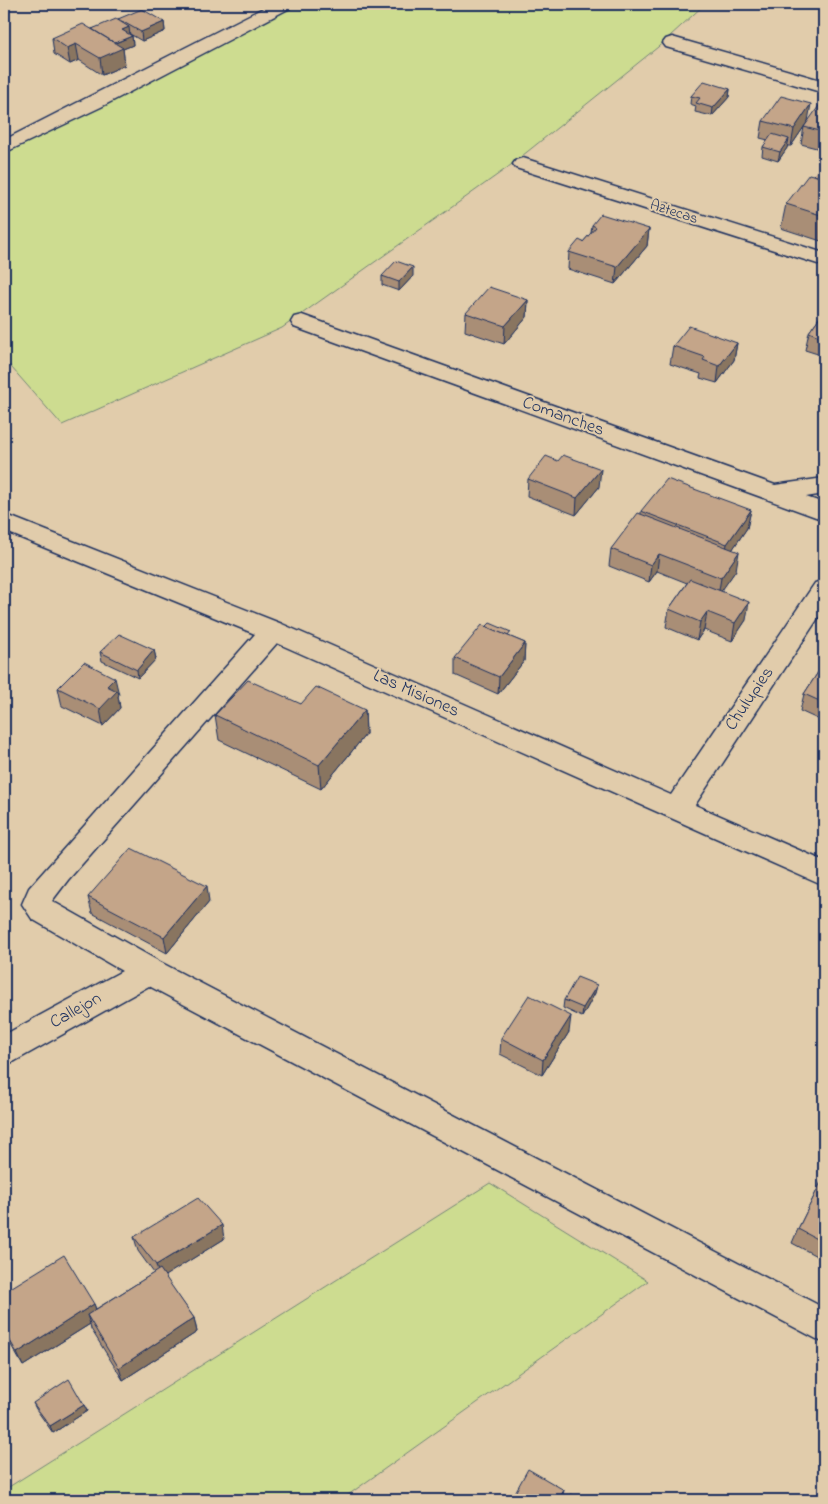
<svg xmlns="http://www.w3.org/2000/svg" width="828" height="1504" viewBox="0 0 828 1504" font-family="'Indie Flower',sans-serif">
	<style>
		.green { fill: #cddc90; stroke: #748677 }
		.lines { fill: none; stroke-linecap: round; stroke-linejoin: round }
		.street-casing { stroke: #1b2f5e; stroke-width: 3 }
		.street { fill: #e1ccab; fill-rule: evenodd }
		.wall { fill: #a98e76; stroke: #1b2f5e }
		.shaded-wall { fill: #897460; stroke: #1b2f5e }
		.building { fill: #c4a589; stroke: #1b2f5e }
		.labels { text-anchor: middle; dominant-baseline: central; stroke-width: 4; stroke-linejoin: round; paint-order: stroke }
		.far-street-label { font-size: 15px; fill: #1b2f5e; stroke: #e1ccab }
		.street-label { font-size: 18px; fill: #1b2f5e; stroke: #e1ccab }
	</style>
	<rect width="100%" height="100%" fill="#e1ccab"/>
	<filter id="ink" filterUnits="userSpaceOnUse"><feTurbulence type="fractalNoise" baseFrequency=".02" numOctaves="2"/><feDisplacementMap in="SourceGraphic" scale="10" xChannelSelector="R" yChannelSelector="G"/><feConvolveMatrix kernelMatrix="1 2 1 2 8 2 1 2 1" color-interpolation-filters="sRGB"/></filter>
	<g filter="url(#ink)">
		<g class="green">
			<path d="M289,4H705L658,47L507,168L282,328L62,425L4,359V151Z"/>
			<path d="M490,1183L648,1281L341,1500H4V1490Z"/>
		</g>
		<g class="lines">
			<defs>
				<g id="street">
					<path d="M271,4H293L290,8L101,107L4,153V140Z"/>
					<path d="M672,37L824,81V93L666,47L663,43L666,39Z"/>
					<path d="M523,158L824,253V266L516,168L513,164L516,160Z"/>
					<path d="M302,315L775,485L824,478V494L806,497L824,503V520L294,327L291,322L294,317Z"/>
					<path d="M4,514L282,624L671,795L815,583L824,580V609L695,805L824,861V886L277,643L68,880L52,901L160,962L824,1308V1343L149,986L15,1061L4,1065V1035L122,971L32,919L22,904L29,888L255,634L4,531Z"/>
				</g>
			</defs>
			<use href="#street" class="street-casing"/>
			<use href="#street" class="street"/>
		</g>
		<g class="wall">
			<path d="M118,19L164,22L165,31L142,41L130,34L132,36L133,45L123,49L125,65L102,75L79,60L70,64L54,54L52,38L92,29L119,21Z"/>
			<path d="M730,89L729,97L712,116L695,112L696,106L690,104L691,96Z"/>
			<path d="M824,104V150L801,144L804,127Z"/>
			<path d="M763,121H808L791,146H787V148L778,161L762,156L763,147L768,140L760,138Z"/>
			<path d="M824,168V242L781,228L786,204Z"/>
			<path d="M592,225L649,229L647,246L615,284L568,269L569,252L583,242L591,233Z"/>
			<path d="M382,276H413L399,291L382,285Z"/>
			<path d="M528,300L527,317L504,344L465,331L466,313Z"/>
			<path d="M824,311V356L805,350L809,332Z"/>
			<path d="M737,343L734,360L717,383L700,378L701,374L670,364L673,346Z"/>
			<path d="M528,479L599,487L576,515L527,496Z"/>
			<path d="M751,510L747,528L732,550L736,570L721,591L746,620L732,641L704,630L697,640L666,627L669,609L687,583L657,571L649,582L609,566L611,549L641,514V511Z"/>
			<path d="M486,627L525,643L524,661L498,694L455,675V658Z"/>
			<path d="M154,650L156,659L138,678L102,661L100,652Z"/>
			<path d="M824,663V722L800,711L804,694Z"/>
			<path d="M58,688L119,695L118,696L120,708L103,726L62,706Z"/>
			<path d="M301,704L365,710L366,734L321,789L219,740L215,715Z"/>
			<path d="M88,897L209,902L167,953L92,913Z"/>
			<path d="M597,985L595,993L582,1017L563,1008L564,1000Z"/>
			<path d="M569,1032L542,1075L500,1054L501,1038Z"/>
			<path d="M824,1176V1260L792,1243L798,1229Z"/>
			<path d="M134,1237L224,1239L164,1276L194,1318L197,1332L123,1380L91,1329L90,1324L23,1366L4,1333V1292L94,1304L96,1309L154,1273L138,1251Z"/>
			<path d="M33,1403L84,1405L87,1411L53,1433L36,1409Z"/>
		</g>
		<g class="shaded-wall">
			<path d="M164,22L165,31L142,41L141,32Z"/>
			<path d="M129,27L130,36L122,30Z"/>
			<path d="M132,36L133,45L123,49L125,65L102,75L100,58L111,45Z"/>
			<path d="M76,44L79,60L70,64L67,48Z"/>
			<path d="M730,89L729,97L712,116L713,108Z"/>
			<path d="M811,104L808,121L791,146L794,129Z"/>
			<path d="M789,139L787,148L778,161L780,152Z"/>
			<path d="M649,229L647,246L615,284L617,267Z"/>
			<path d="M413,267V276L399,291V282Z"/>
			<path d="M528,300L527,317L504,344L505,326Z"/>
			<path d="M737,343L734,360L717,383L719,366Z"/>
			<path d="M601,469L599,487L576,515L577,498Z"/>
			<path d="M751,510L747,528L724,562L727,544Z"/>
			<path d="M739,552L736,570L718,596L721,578Z"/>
			<path d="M659,554L657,571L649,582L651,565Z"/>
			<path d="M749,602L746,620L732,641L735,623Z"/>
			<path d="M707,612L704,630L697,640L700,622Z"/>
			<path d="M525,643L524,661L498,694L499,677Z"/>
			<path d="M154,650L156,659L138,678L137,670Z"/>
			<path d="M115,678L119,695L118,696L120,708L103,726L100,709L107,686Z"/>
			<path d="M365,710L366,734L321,789L319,765Z"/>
			<path d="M207,886L209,902L167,953L164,937Z"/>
			<path d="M597,985L595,993L582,1017L583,1008Z"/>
			<path d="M571,1016L569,1032L542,1075L543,1060Z"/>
			<path d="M222,1225L224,1239L160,1279L156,1265Z"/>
			<path d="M94,1304L99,1318L87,1315L90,1324L23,1366L17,1353Z"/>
			<path d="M194,1318L197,1332L123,1380L119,1368Z"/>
			<path d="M84,1405L87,1411L53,1433L50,1426Z"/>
			<path d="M564,1490L562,1500H558Z"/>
		</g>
		<g class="building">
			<path d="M142,9L164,22L141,32L118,19Z"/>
			<path d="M116,19L129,27L122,30L132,36L115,43L92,29Z"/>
			<path d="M83,24L123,48L100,58L76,44L67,48L52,38Z"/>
			<path d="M704,81L730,89L713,108L696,103L700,98L691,96Z"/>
			<path d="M781,96L811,104L794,129L763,121Z"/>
			<path d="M821,103L824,104V132L804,127Z"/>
			<path d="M772,134L789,139L780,152L763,147Z"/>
			<path d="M821,167L824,168V178L813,175Z"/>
			<path d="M809,174L824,178V216L786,204Z"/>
			<path d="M601,214L649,229L617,267L569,252L579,240L583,242L596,227L592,225Z"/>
			<path d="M396,261L413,267L399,282L382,276Z"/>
			<path d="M489,287L528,300L505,326L466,313Z"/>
			<path d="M824,311V338L809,332Z"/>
			<path d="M689,326L737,343L719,366L703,360L705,357L673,346Z"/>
			<path d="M563,455L601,469L577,498L528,479L546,456L558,461Z"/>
			<path d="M667,479L751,510L727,544L641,511Z"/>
			<path d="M638,513L739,552L721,578L659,554L651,565L611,549Z"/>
			<path d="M690,579L749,602L735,623L707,612L700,622L669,609Z"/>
			<path d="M490,623L511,632L508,636L486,627Z"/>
			<path d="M482,625L525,643L499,677L455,658Z"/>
			<path d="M119,634L154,650L137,670L100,652Z"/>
			<path d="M84,662L115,678L107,686L117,691L100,709L58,688Z"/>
			<path d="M824,663V703L804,694Z"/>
			<path d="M248,680L301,704L316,687L365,710L319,765L215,715Z"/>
			<path d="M131,848L207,886L164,937L88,897Z"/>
			<path d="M577,977L597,985L583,1008L564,1000Z"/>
			<path d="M529,995L571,1016L543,1060L501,1038Z"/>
			<path d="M824,1176V1243L798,1229Z"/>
			<path d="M198,1198L222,1225L156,1265L134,1237Z"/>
			<path d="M64,1255L94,1304L17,1353L4,1330V1292Z"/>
			<path d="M160,1269L194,1318L119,1368L87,1315Z"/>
			<path d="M69,1379L84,1405L50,1426L33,1403Z"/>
			<path d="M528,1469L564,1490L558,1500H511Z"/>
			<path d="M571,1494L582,1500H568Z"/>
		</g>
	</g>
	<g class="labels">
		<g class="far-street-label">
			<text transform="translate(674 212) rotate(18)">Aztecas</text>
		</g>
		<g class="street-label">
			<text transform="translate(563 417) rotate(20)">Comanches</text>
			<text transform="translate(416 694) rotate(24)">Las Misiones</text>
			<text transform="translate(750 699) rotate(-56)">Chulupies</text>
			<text transform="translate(76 1011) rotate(-29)">Callejon</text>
		</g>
	</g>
	<rect width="828" height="1504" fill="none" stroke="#e1ccab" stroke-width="20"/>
	<rect x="10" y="10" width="808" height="1484" fill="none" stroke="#1b2f5e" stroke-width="2" filter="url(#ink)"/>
</svg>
